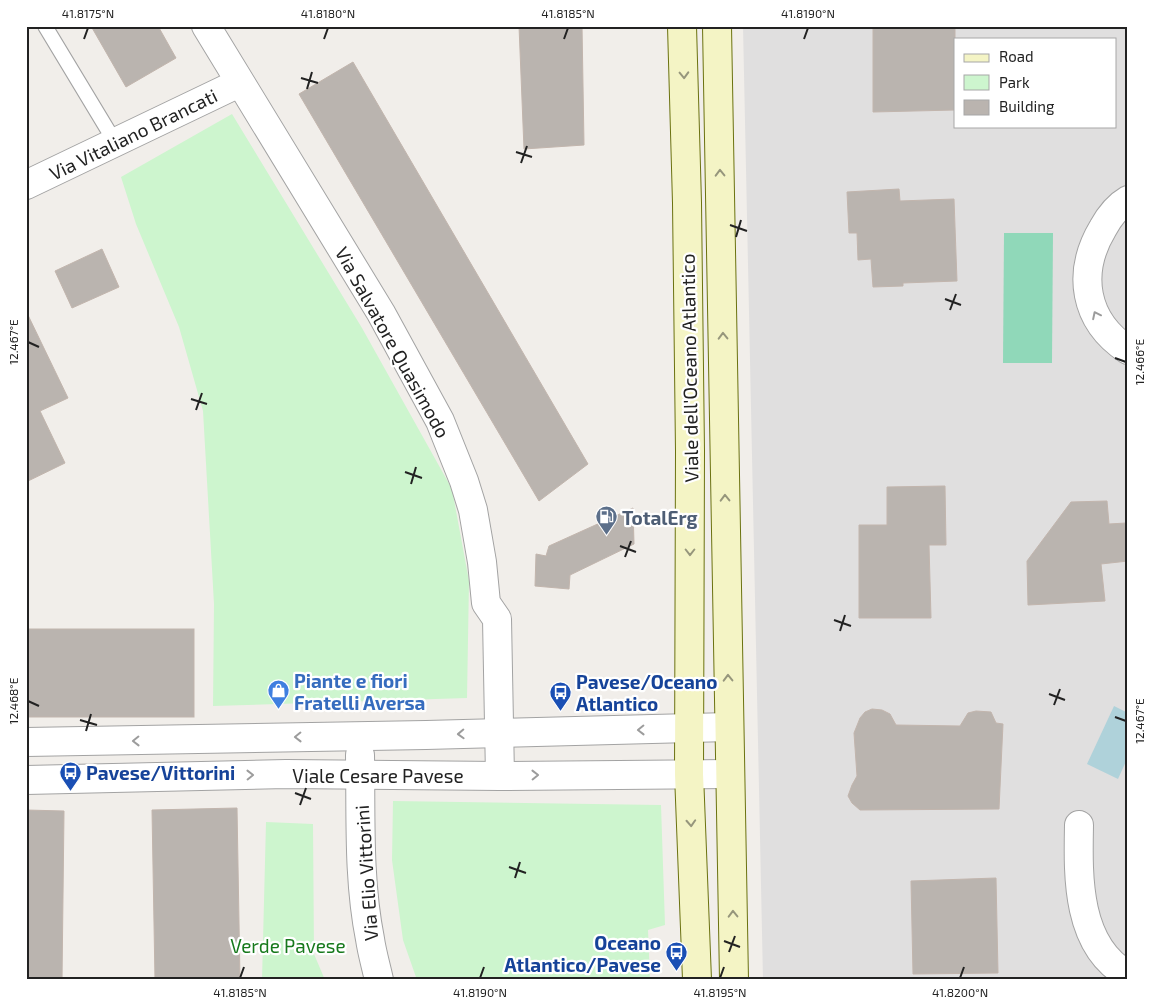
<svg xmlns="http://www.w3.org/2000/svg" width="1154" height="1006" viewBox="0 0 1154 1006" font-family="'Exo 2',sans-serif">
	<style>
		.residential { fill: #e0dfdf; fill-rule: evenodd }
		.park { fill: #cdf5ce }
		.pitch { fill: #90d8b9 }
		.water { fill: #afd2da }
		.building { fill: #bab4af; stroke: #c2b5ad }
		.lines { fill: none; stroke-linecap: round; stroke-linejoin: round }
		.lane-casing { stroke: #a3a3a3; stroke-width: 16 }
		.street-casing { stroke: #a3a3a3; stroke-width: 30 }
		.secondary-casing { stroke: #6b7210; stroke-width: 30 }
		.lane { stroke: #fff; stroke-width: 14 }
		.street { stroke: #fff; stroke-width: 28 }
		.secondary { stroke: #f4f4c5; stroke-width: 28 }
		.oneway { stroke: #96967c }
		.oneway2 { stroke: #9c9c9c }
		.ticks { fill: none; stroke: #222; stroke-width: 2 }
		.labels { text-anchor: middle; dominant-baseline: central; stroke-width: 4.5; stroke-linejoin: round; paint-order: stroke }
		.street-label { font-size: 19px; fill: #222; stroke: #fff }
		.service-label { font-size: 19px; font-weight: bold; fill: #4e5e75; stroke: #fff; text-anchor: start }
		.shop-label { font-size: 19px; font-weight: bold; fill: #366cbe; stroke: #fff; text-anchor: start }
		.transit-label { font-size: 19px; font-weight: bold; fill: #164399; stroke: #fff; text-anchor: start }
		.park-label { font-size: 19px; fill: #17791c; stroke: #fff }
		.neatline { fill: none; stroke: #222; stroke-width: 2 }
		.ticks-label { font-size: 12px; text-anchor: middle; fill: #222 }
	</style>
	<rect width="100%" height="100%" fill="#f1eeea"/>
	<path class="residential" d="M743,26H1128V980H763ZM955,39H1115V126H955Z"/>
	<g class="park">
		<path d="M232,114L362,328L452,489L469,581L467,698L213,706L214,604L203,411L179,327L136,224L121,177Z"/>
		<path d="M393,801L661,805L665,925L648,930L650,980H417L403,940L392,860Z"/>
		<path d="M266,822L313,824L314,954L325,980H262Z"/>
	</g>
	<path class="pitch" d="M1004,233H1053L1052,363H1003Z"/>
	<path class="water" d="M1114,706L1128,713V757L1118,779L1087,764Z"/>
	<g class="building">
		<path d="M91,26H158L176,58L126,87Z"/>
		<path d="M519,26H582L584,145L524,149Z"/>
		<path d="M873,26H955V110L873,112Z"/>
		<path d="M353,62L588,464L539,501L299,94Z"/>
		<path d="M899,189L900,201L954,199L957,281L903,283V286L873,287L871,259L858,260L857,233H849L847,192Z"/>
		<path d="M102,249L119,287L72,308L55,271Z"/>
		<path d="M26,311L68,398L40,411L65,463L26,482Z"/>
		<path d="M945,486L946,545H929L931,618H859V525H887V487Z"/>
		<path d="M1107,501L1109,524L1126,523L1128,561L1101,564L1105,601L1028,605L1027,561L1071,502Z"/>
		<path d="M633,508L634,544L570,575L569,589L535,586L536,554L546,556L549,546Z"/>
		<rect x="26" y="629" width="168" height="88"/>
		<path d="M872,709L882,710L890,714L896,725L960,726L968,713L976,711L991,712L996,723L1003,724L999,809L860,810L852,803L848,796L852,785L857,776L854,733L860,718L865,712Z"/>
		<path d="M237,808L240,980H155L152,810Z"/>
		<path d="M26,810L64,811L62,980H26Z"/>
		<path d="M996,878L998,973L913,974L911,881Z"/>
	</g>
	<g class="lines">
		<defs>
			<path id="lane" d="M45,26L115,142"/>
			<g id="street">
				<path d="M206,26L381,313L440,421L464,481L473,510L482,562L486,603L497,619L500,776"/>
				<path d="M26,185L239,83"/>
				<path d="M1128,200C1116,207 1109,217 1103,228C1076,273 1084,321 1128,350"/>
				<path d="M26,742L426,735L729,727"/>
				<path d="M360,755C361,816 358,879 370,939C372,953 376,966 379,980"/>
				<path d="M26,780L286,774L500,776L730,774"/>
				<path d="M1079,825C1078,876 1076,946 1128,975"/>
			</g>
			<g id="secondary">
				<path d="M682,26L687,203L690,451L689,774L697,980"/>
				<path d="M717,26L734,980"/>
			</g>
		</defs>
		<use href="#lane" class="lane-casing"/>
		<use href="#street" class="street-casing"/>
		<use href="#secondary" class="secondary-casing"/>
		<use href="#lane" class="lane"/>
		<use href="#street" class="street"/>
		<use href="#secondary" class="secondary"/>
	</g>
	<defs><path id="oneway-chevron" d="M-2-3.5L2.5 0L-2 3.5" fill="none" stroke-width="1.6" stroke-linecap="round" stroke-linejoin="round" transform="scale(1.25)"/></defs>
	<g class="oneway">
		<use href="#oneway-chevron" transform="translate(684 75) rotate(88)"/>
		<use href="#oneway-chevron" transform="translate(720 173) rotate(-91)"/>
		<use href="#oneway-chevron" transform="translate(723 336) rotate(-91)"/>
		<use href="#oneway-chevron" transform="translate(725 498) rotate(-91)"/>
		<use href="#oneway-chevron" transform="translate(690 552) rotate(90)"/>
		<use href="#oneway-chevron" transform="translate(728 678) rotate(-91)"/>
		<use href="#oneway-chevron" transform="translate(691 823) rotate(87)"/>
		<use href="#oneway-chevron" transform="translate(733 914) rotate(-91)"/>
	</g>
	<g class="oneway2">
		<use href="#oneway-chevron" transform="translate(1096 315) rotate(-116)"/>
		<use href="#oneway-chevron" transform="translate(641 730) rotate(179)"/>
		<use href="#oneway-chevron" transform="translate(461 734) rotate(178)"/>
		<use href="#oneway-chevron" transform="translate(298 737) rotate(179)"/>
		<use href="#oneway-chevron" transform="translate(136 741) rotate(179)"/>
		<use href="#oneway-chevron" transform="translate(250 775) rotate(-1)"/>
		<use href="#oneway-chevron" transform="translate(535 775) rotate(-1)"/>
	</g>
	<path class="ticks" d="M84,39L88,28M324,39L328,28M564,39L568,28M804,39L808,28M301,78L318,83M307,89L312,72M516,152L532,157M521,163L527,146M730,225L747,231M736,237L741,220M945,299L961,305M950,310L956,294M28,342L39,347M1115,358L1126,362M191,399L207,404M196,410L202,393M405,472L422,478M411,484L416,467M620,546L636,552M625,557L631,541M834,620L851,626M840,631L845,615M1049,694L1065,700M28,701L39,706M1054,705L1060,689M1115,717L1126,721M80,720L97,725M86,731L91,714M295,793L311,799M300,805L306,788M509,867L526,873M515,878L520,862M724,941L740,947M729,952L735,936M240,978L244,967M480,978L484,967M720,978L724,967M960,978L964,967"/>
	<defs>
		<symbol id="fuel-pin" viewBox="-11 -11 22 30"><path d="M0 17L-7.5 6A9.5 9.5 0 1 1 7.5 6Z" fill="#5c6f8a" stroke="#fff"/><path d="M-5.5-6h7V0h2V4h1.3V-2.5L3-4.5l.8-.8L6-3V5H2.5V1h-1V6h-7ZM-4.2-4.7v3.2H.2V-4.7Z" fill="#fff"/></symbol>
		<symbol id="shop-pin" viewBox="-11 -11 22 30"><path d="M0 17L-7.5 6A9.5 9.5 0 1 1 7.5 6Z" fill="#3f7fe0" stroke="#fff"/><path d="M-5-2.5h2.3a2.7 3.5 0 0 1 5.4 0H5L5.5 6h-11ZM-1.5-2.5h3a1.5 2.3 0 0 0-3 0Z" fill="#fff"/></symbol>
		<symbol id="bus-pin" viewBox="-11 -11 22 30"><path d="M0 17L-7.5 6A9.5 9.5 0 1 1 7.5 6Z" fill="#1a4fb4" stroke="#fff"/><path d="M-5-6H5V4H4V6H2V4H-2V6H-4V4H-5ZM-3.5-4V0h7V-4ZM-3.5 1.2v1.5H-2V1.2ZM2 1.2v1.5H3.5V1.2Z" fill="#fff"/></symbol>
	</defs>
	<g fill-rule="evenodd">
		<use href="#fuel-pin" x="594" y="504" width="25" height="34"/>
		<use href="#shop-pin" x="266" y="678" width="25" height="34"/>
		<use href="#bus-pin" x="548" y="680" width="25" height="34"/>
		<use href="#bus-pin" x="58" y="760" width="25" height="34"/>
		<use href="#bus-pin" x="664" y="940" width="25" height="34"/>
	</g>
	<g class="labels">
		<g class="street-label">
			<text transform="translate(133 134) rotate(-26)">Via Vitaliano Brancati</text>
			<text transform="translate(393 342) rotate(61)">Via Salvatore Quasimodo</text>
			<text transform="translate(689 368) rotate(-91)">Viale dell'Oceano Atlantico</text>
			<text x="378" y="775">Viale Cesare Pavese</text>
			<text transform="translate(366 873) rotate(-94)">Via Elio Vittorini</text>
		</g>
		<g class="service-label">
			<text x="622" y="517">TotalErg</text>
		</g>
		<g class="shop-label">
			<text x="294" y="680">Piante e fiori<tspan x="294" dy="22">Fratelli Aversa</tspan></text>
		</g>
		<g class="transit-label">
			<text x="576" y="681">Pavese/Oceano<tspan x="576" dy="22">Atlantico</tspan></text>
			<text x="86" y="772">Pavese/Vittorini</text>
			<text x="661" y="942" text-anchor="end">Oceano<tspan x="661" dy="22">Atlantico/Pavese</tspan></text>
		</g>
		<g class="park-label">
			<text x="288" y="945">Verde Pavese</text>
		</g>
	</g>
	<rect width="1154" height="1006" fill="none" stroke="#ffffff" stroke-width="55"/>
	<rect x="954" y="38" width="162" height="90" fill="#ffffff" stroke="#a7a7a7"/>
	<rect x="964" y="54" width="25" height="8" fill="#f4f4c5" stroke="#a7a7a7"/>
	<text x="999" y="62" font-size="15" fill="#222222">Road</text>
	<rect x="964" y="75" width="25" height="15" fill="#cdf5ce" stroke="#a7a7a7"/>
	<text x="999" y="88" font-size="15" fill="#222222">Park</text>
	<rect x="964" y="100" width="25" height="15" fill="#bab4af" stroke="#a7a7a7"/>
	<text x="999" y="112" font-size="15" fill="#222222">Building</text>
	<rect x="28" y="28" width="1098" height="950" class="neatline"/>
	<g class="ticks-label">
		<text x="88" y="18">41.8175°N</text>
		<text x="328" y="18">41.8180°N</text>
		<text x="568" y="18">41.8185°N</text>
		<text x="808" y="18">41.8190°N</text>
		<text transform="translate(14 342) rotate(-90)" y="4">12.467°E</text>
		<text transform="translate(1140 362) rotate(-90)" y="4">12.466°E</text>
		<text transform="translate(14 701) rotate(-90)" y="4">12.468°E</text>
		<text transform="translate(1140 721) rotate(-90)" y="4">12.467°E</text>
		<text x="240" y="997">41.8185°N</text>
		<text x="480" y="997">41.8190°N</text>
		<text x="720" y="997">41.8195°N</text>
		<text x="960" y="997">41.8200°N</text>
	</g>
</svg>
